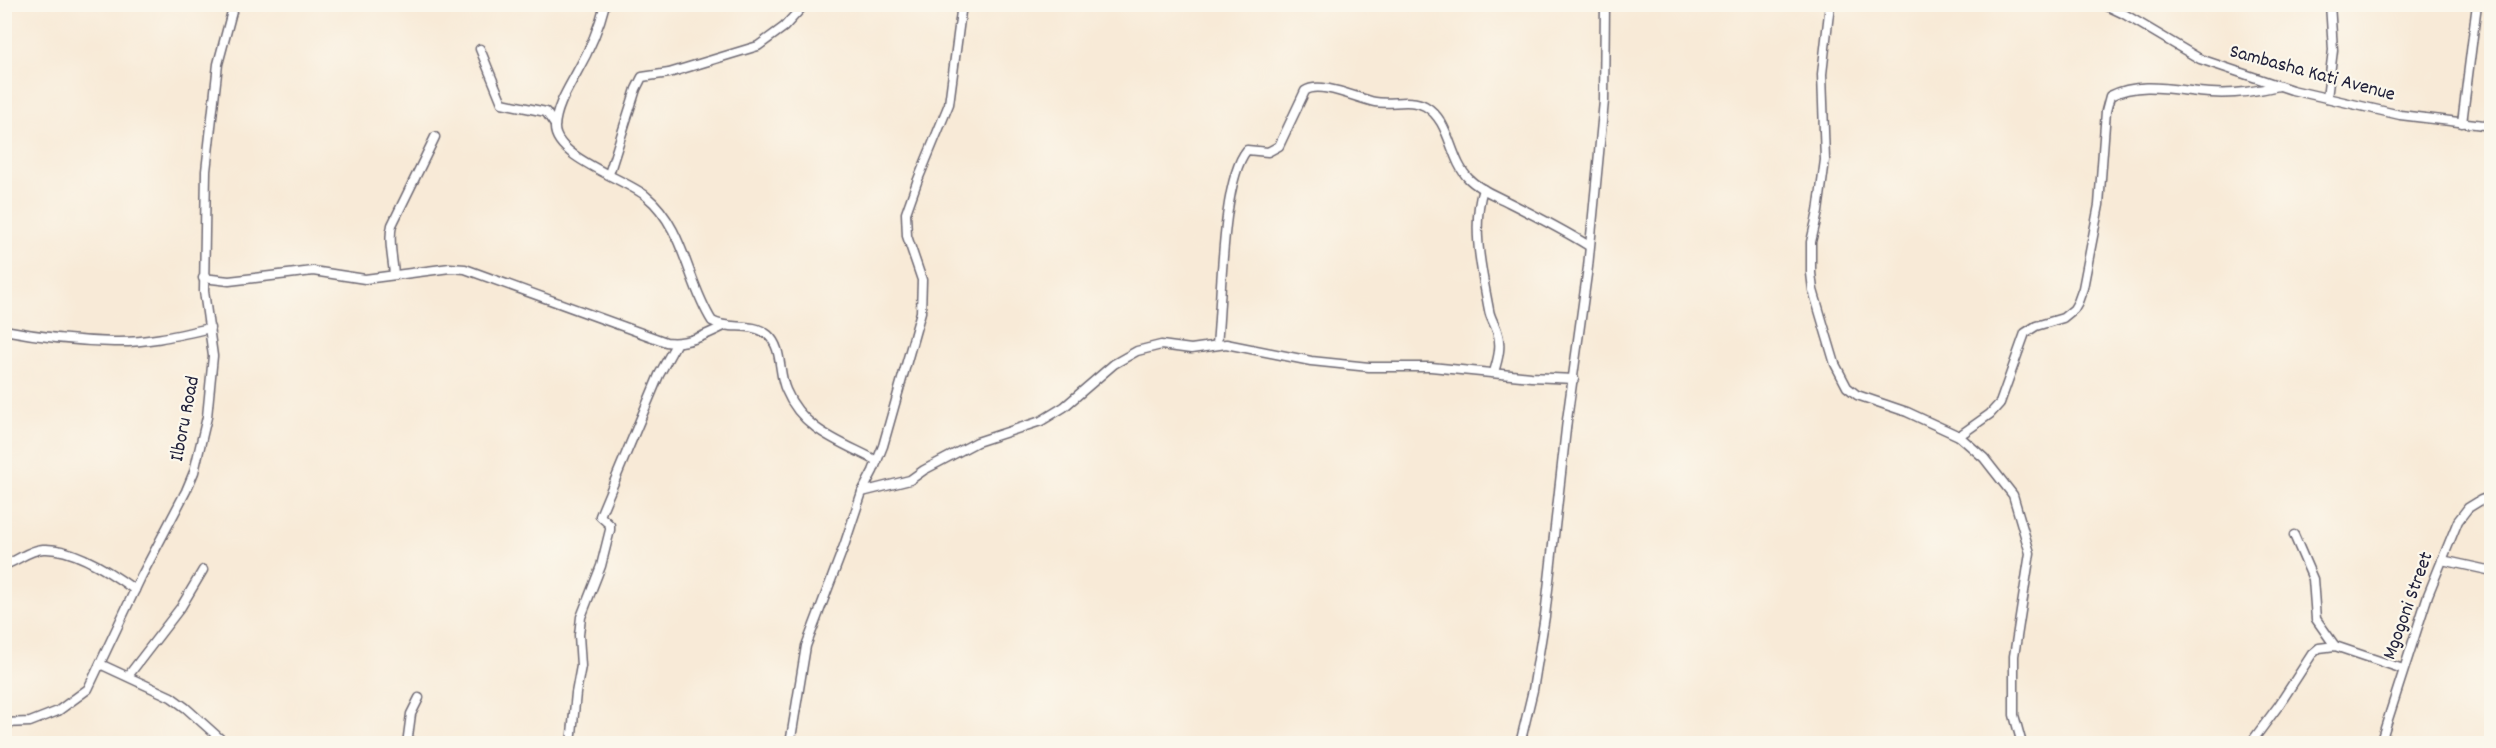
<svg xmlns="http://www.w3.org/2000/svg" width="2496" height="748" viewBox="0 0 2496 748" font-family="Dekko,sans-serif">
	<style>
		.lines { fill: none; stroke-linecap: round; stroke-linejoin: round }
		.street-casing { stroke: #6d6872; stroke-width: 11 }
		.street { stroke: #fff; stroke-width: 8 }
		.labels { text-anchor: middle; dominant-baseline: central; stroke-width: 4.5; stroke-linejoin: round; paint-order: stroke }
		.street-label { font-size: 20px; fill: #22223b; stroke: #fbf7ec }
	</style>
	<rect width="100%" height="100%" fill="#fbf7ec"/>
	<filter id="ink" filterUnits="userSpaceOnUse"><feTurbulence type="fractalNoise" baseFrequency=".0167" numOctaves="2"/><feDisplacementMap in="SourceGraphic" scale="12" xChannelSelector="R" yChannelSelector="G"/><feConvolveMatrix kernelMatrix="1 2 1 2 8 2 1 2 1" color-interpolation-filters="sRGB"/></filter>
	<filter id="wash" filterUnits="userSpaceOnUse"><feTurbulence type="fractalNoise" baseFrequency=".008" numOctaves="4" result="noise"/><feDisplacementMap in="SourceGraphic" scale="24" xChannelSelector="R" yChannelSelector="G"/><feGaussianBlur stdDeviation="1.35" result="paint"/><feColorMatrix in="noise" values="0 0 0 0 0 0 0 0 0 0 0 0 0 0 0 0 0 1.4 0 .05"/><feComposite in="paint" operator="in"/></filter>
	<g filter="url(#wash)">
		<rect width="100%" height="100%" fill="#f8ead7"/>
	</g>
	<g filter="url(#ink)">
		<g class="lines">
			<defs>
				<g id="street">
					<path d="M605,4C599,28 589,51 577,72C568,89 556,107 555,127C554,157 625,179 646,196C684,227 687,282 712,321C729,331 752,321 768,335C783,348 778,373 786,390C803,431 842,442 877,461"/>
					<path d="M1830,4L1822,74L1825,160L1818,212L1811,242V273L1813,290L1835,364L1847,387L1857,395L1907,412L1959,436L1984,458L2013,495L2030,553L2014,656V715L2022,744"/>
					<path d="M2103,4L2124,14L2200,59L2292,90L2400,115L2492,126"/>
					<path d="M480,49L502,103L546,112L555,125"/>
					<path d="M2327,98L2333,50L2330,4"/>
					<path d="M2462,123L2477,4"/>
					<path d="M609,174L636,89L642,77L669,73L758,46L784,27L805,4"/>
					<path d="M1483,189C1471,226 1482,272 1489,310C1490,318 1495,324 1497,331C1502,345 1498,359 1494,372"/>
					<path d="M394,275C393,259 388,241 392,225L435,137"/>
					<path d="M203,278L229,281L313,271L365,279L450,268L465,269L666,342C686,345 706,335 724,326"/>
					<path d="M4,330C40,337 78,341 114,342C146,343 179,335 210,328"/>
					<path d="M1217,344C1222,300 1221,181 1247,150L1268,152L1279,146L1305,91C1320,80 1358,99 1375,102C1391,105 1411,98 1425,106C1451,121 1449,159 1469,179C1480,190 1495,195 1508,202C1536,216 1563,230 1589,246"/>
					<path d="M1959,436L1990,414L2000,403L2025,333L2036,326L2063,318L2074,309L2078,302L2083,288L2099,205L2106,111L2110,96C2141,80 2178,91 2211,93C2234,95 2257,91 2279,86"/>
					<path d="M862,492L910,480L924,470L977,442L1041,421L1064,407L1114,364L1137,351L1161,345L1191,349L1226,344L1311,361L1369,367H1431L1531,377L1574,379"/>
					<path d="M2294,535L2313,579L2316,619L2335,646"/>
					<path d="M2442,560L2492,571"/>
					<path d="M4,565C18,561 28,550 43,549C72,547 112,573 135,590"/>
					<path d="M100,664L171,697L186,708L226,744"/>
					<path d="M128,676L181,607L203,570"/>
					<path d="M4,723L30,722L58,711L88,689L141,577L186,491L194,472L207,417L213,356L204,291L206,171L218,64L234,4"/>
					<path d="M407,744L411,714L419,698"/>
					<path d="M571,744L576,693L581,666L579,635L581,617L601,566L610,530V525L600,516L602,511L659,375L676,344"/>
					<path d="M790,744L806,646L844,546L862,492L873,471L883,446L921,312L922,280L907,236L906,213L917,182L949,104L962,4"/>
					<path d="M1520,744L1533,690L1545,616L1567,420L1588,267L1604,101L1605,4"/>
					<path d="M2250,744L2279,705L2312,654L2319,648L2335,646L2403,669"/>
					<path d="M2380,744L2428,595L2458,521L2468,508L2481,500L2492,496"/>
				</g>
			</defs>
			<use href="#street" class="street-casing"/>
			<use href="#street" class="street"/>
		</g>
	</g>
	<g class="labels">
		<g class="street-label">
			<text transform="translate(2312 74) rotate(15)">Sambasha Kati Avenue</text>
			<text transform="translate(186 419) rotate(-79)">Ilboru Road</text>
			<text transform="translate(2409 606) rotate(-70)">Mgogoni Street</text>
		</g>
	</g>
	<rect width="2496" height="748" fill="none" stroke="#fbf7ec" stroke-width="24"/>
</svg>
